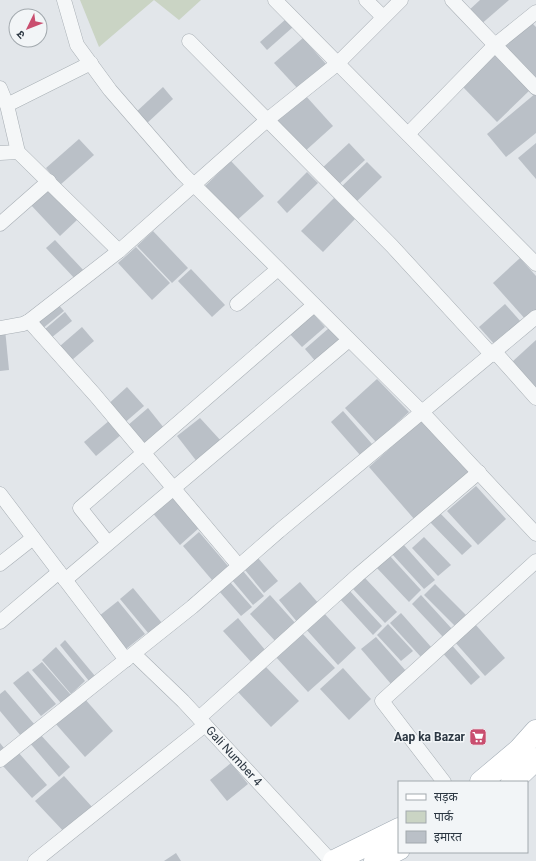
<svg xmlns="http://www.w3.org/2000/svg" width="536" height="861" viewBox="0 0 536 861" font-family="Roboto,'Noto Sans Devanagari',sans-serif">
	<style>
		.green { fill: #cad4c4 }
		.building { fill: #bac0c7 }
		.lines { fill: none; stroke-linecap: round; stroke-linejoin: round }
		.street-casing { stroke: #a7aeb4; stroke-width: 15 }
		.primary-casing { stroke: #a2acb5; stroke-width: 23 }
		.street { stroke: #f5f7f8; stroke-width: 14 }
		.primary { stroke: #fff; stroke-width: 22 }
		.labels { text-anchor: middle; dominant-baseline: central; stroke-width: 3; stroke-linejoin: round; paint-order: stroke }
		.poi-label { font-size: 12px; font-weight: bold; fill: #2b3641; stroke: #f2f5f7; text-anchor: end }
		.street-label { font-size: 12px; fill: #2b3641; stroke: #f2f5f7 }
	</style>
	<rect width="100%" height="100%" fill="#e2e6ea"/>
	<path class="green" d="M80,0H201L179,20L154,0L99,47Z"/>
	<g class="building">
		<path d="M480,0H509L479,26L467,12Z"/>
		<path d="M286,19L293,27L267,50L260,42Z"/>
		<path d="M530,21L536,27V82L503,46Z"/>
		<path d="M303,38L326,64L298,89L274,63Z"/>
		<path d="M495,53L531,89L497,122L462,86Z"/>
		<path d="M163,87L173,99L145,125L134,114Z"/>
		<path d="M536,93V133L506,157L487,134Z"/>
		<path d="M305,95L333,126L303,153L275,123Z"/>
		<path d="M79,139L94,155L60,185L46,168Z"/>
		<path d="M349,143L365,160L336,187L320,170Z"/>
		<path d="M536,143V179L518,158Z"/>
		<path d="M231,161L264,196L235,222L203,188Z"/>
		<path d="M367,162L382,177L353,205L338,190Z"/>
		<path d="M307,172L318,183L287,213L277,202Z"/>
		<path d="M46,188L77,220L60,236L30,204Z"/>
		<path d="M334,198L355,219L323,252L301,231Z"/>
		<path d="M153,231L188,268L172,283L137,246Z"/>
		<path d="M55,240L86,273L77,281L46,248Z"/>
		<path d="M136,247L170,283L152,300L118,263Z"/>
		<path d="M520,258L536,276V311L526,320L493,283Z"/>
		<path d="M191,269L225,305L212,317L178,281Z"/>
		<path d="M57,303L64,311L42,329L35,321Z"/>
		<path d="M505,304L522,323L496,346L479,327Z"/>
		<path d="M310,310L325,327L302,347L287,331Z"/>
		<path d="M65,312L72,321L51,338L44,330Z"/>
		<path d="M82,327L94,341L72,360L60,346Z"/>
		<path d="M329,328L341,342L317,363L305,349Z"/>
		<path d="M5,329L9,370L0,371V330Z"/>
		<path d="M536,340V390L512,362Z"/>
		<path d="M377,379L409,412L376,442L345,408Z"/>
		<path d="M127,387L144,406L122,425L105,407Z"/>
		<path d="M148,408L164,428L143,445L127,426Z"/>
		<path d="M343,411L372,444L360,455L331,422Z"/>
		<path d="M200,418L222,442L198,463L177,436Z"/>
		<path d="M424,418L471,471L415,520L369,467Z"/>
		<path d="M110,420L122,434L96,456L84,442Z"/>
		<path d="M476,486L506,519L478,545L447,511Z"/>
		<path d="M169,493L199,528L180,545L150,510Z"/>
		<path d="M438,511L472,546L462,555L429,521Z"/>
		<path d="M199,532L228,566L212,580L183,546Z"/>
		<path d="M424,537L451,565L438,576L412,548Z"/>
		<path d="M403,544L435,580L424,589L392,554Z"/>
		<path d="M389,555L421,590L409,602L376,567Z"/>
		<path d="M258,558L278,581L264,593L245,570Z"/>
		<path d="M243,571L264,596L253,605L232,580Z"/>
		<path d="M365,578L397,612L385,623L353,589Z"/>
		<path d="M230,582L252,607L241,616L219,591Z"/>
		<path d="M300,582L319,604L298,623L279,600Z"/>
		<path d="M435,584L467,616L456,627L424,595Z"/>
		<path d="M133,588L162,623L149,634L120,599Z"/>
		<path d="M348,589L382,626L373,635L339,598Z"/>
		<path d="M270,595L297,625L277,643L250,614Z"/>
		<path d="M421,595L452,629L443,637L412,604Z"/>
		<path d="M118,601L145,634L126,649L99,616Z"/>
		<path d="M323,612L356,648L338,665L305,628Z"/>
		<path d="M401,613L432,648L421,657L390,623Z"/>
		<path d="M238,618L266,651L252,663L223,631Z"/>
		<path d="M388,624L413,651L401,661L377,635Z"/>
		<path d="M475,624L505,658L485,676L454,641Z"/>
		<path d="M301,632L335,668L308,692L275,656Z"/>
		<path d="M376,637L406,671L391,684L361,649Z"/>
		<path d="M65,640L95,676L89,681L60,645Z"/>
		<path d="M449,642L480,677L471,685L440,650Z"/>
		<path d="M56,647L85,681L71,694L42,660Z"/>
		<path d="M42,662L71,695L61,703L32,670Z"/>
		<path d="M264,665L299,701L271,727L237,691Z"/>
		<path d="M343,668L371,699L349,720L320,689Z"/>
		<path d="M28,671L56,704L41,716L13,683Z"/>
		<path d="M5,690L35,725L21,736L0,711V694Z"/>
		<path d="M84,698L113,731L85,757L55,723Z"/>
		<path d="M39,733L70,767L59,777L29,742Z"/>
		<path d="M0,743L4,748L0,752Z"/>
		<path d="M18,752L47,785L32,798L3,766Z"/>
		<path d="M231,763L248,784L227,801L210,780Z"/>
		<path d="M64,776L93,808L66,834L35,801Z"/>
		<path d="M176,853L181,861H164Z"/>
	</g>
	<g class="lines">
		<defs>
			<g id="street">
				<path d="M64,0L77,45L110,90L182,173L423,413L536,534"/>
				<path d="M275,0L536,264"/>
				<path d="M366,0L383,17"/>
				<path d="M452,0L536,88"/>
				<path d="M189,41L392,246L492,355"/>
				<path d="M0,88L7,105L18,152L119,251"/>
				<path d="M7,105L91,63"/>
				<path d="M408,134L495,45L536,12"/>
				<path d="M0,153L18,152"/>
				<path d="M0,224L49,181"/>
				<path d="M237,304L278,269"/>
				<path d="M29,321L95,395L239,566"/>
				<path d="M0,328L23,324L29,321L119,251L267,120L337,64L401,0"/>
				<path d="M495,352L536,398"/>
				<path d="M0,494L126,660"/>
				<path d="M108,543L80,508L314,305"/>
				<path d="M0,564L33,538"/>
				<path d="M65,580L349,340"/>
				<path d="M0,622L59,572"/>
				<path id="s1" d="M134,654L183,701L331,861"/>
				<path d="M199,718L358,575L479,472"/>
				<path d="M0,760L192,607L279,531L536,317"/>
				<path d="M444,782L382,701L536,561"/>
				<path d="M35,861L205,725"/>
			</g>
			<g id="primary">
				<path d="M481,782L519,750L536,731"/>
				<path d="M512,782L536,759"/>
				<path d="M334,861L399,829"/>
				<path d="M375,861L399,849"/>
			</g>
		</defs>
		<use href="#street" class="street-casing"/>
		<use href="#primary" class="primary-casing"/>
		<use href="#street" class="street"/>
		<use href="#primary" class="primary"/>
	</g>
	<defs>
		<symbol id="supermarket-square" viewBox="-11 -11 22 22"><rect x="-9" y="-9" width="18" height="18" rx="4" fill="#c94e6f" stroke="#f2f5f7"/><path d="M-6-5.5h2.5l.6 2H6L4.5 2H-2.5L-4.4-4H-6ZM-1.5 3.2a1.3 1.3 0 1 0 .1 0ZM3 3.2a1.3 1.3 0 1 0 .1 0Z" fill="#fff"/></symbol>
	</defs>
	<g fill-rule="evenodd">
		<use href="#supermarket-square" x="468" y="727" width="20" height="20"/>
	</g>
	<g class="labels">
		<g class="poi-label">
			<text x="465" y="737">Aap ka Bazar</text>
		</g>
		<g class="street-label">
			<text stroke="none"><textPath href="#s1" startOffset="143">Gali Number 4</textPath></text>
		</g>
	</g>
	<rect x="398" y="781" width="130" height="72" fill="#f2f5f7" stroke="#a2a9ae"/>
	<rect x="406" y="794" width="20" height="6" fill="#ffffff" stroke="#a2a9ae"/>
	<text x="434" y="801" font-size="12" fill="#2b3641">सड़क</text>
	<rect x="406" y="811" width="20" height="12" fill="#cad4c4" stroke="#a2a9ae"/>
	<text x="434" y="821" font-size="12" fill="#2b3641">पार्क</text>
	<rect x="406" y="831" width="20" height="12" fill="#bac0c7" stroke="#a2a9ae"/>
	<text x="434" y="841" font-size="12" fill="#2b3641">इमारत</text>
	<g transform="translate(28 28) rotate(227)"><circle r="19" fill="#f2f5f7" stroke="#a2a9ae"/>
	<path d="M0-3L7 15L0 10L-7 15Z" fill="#c94e6f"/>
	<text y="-6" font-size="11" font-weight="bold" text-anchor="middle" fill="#2b3641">उ</text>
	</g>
</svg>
